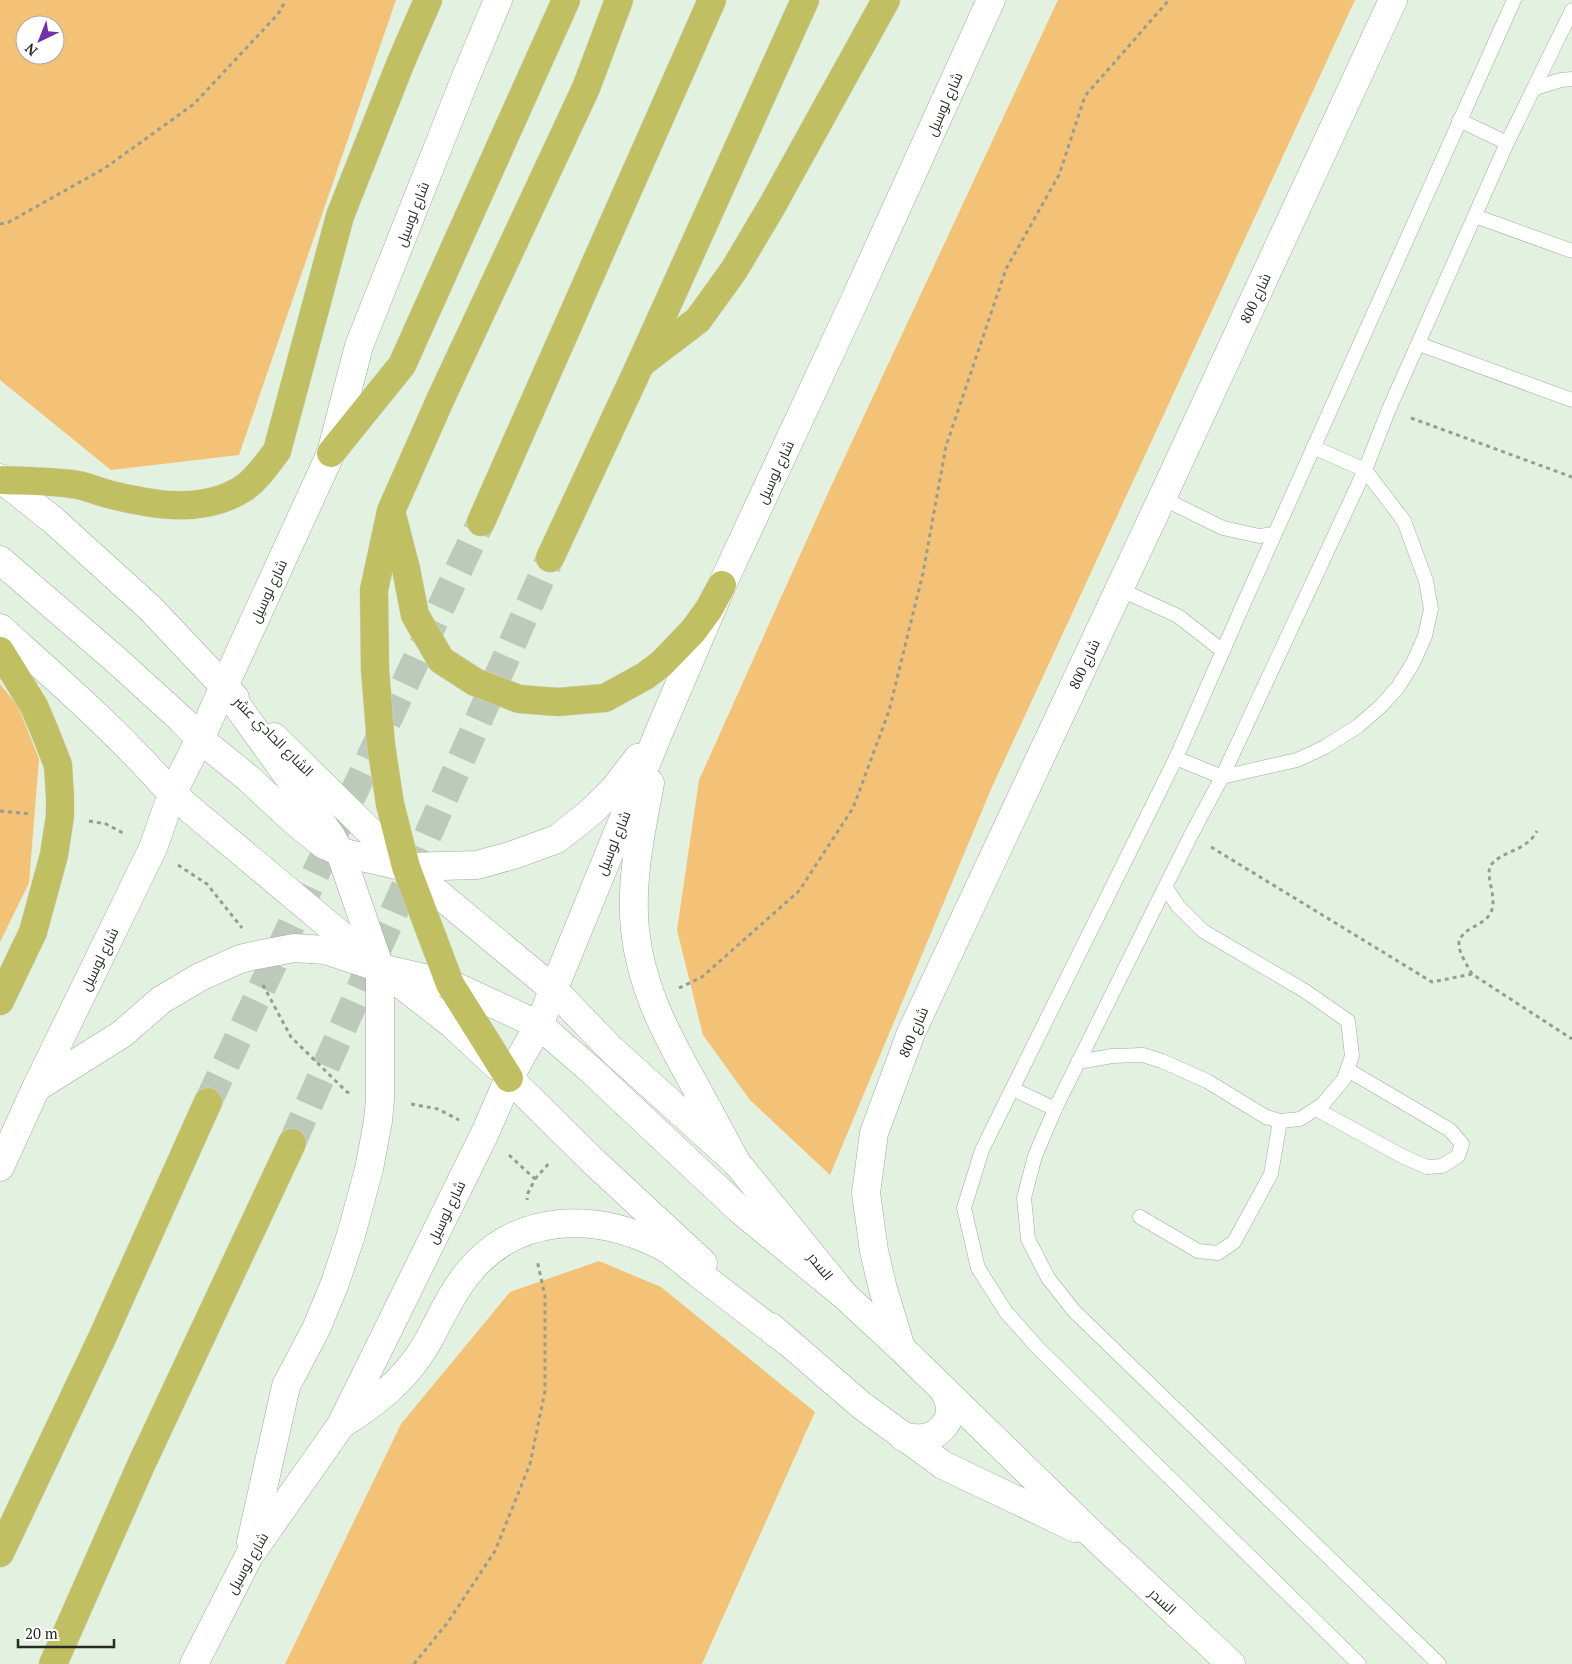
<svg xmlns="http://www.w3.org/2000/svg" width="1572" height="1664" viewBox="0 0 1572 1664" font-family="'PT Serif',Cairo,serif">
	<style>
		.green { fill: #f4c276; fill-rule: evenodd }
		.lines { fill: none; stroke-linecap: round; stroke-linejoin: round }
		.trunk-tunnel { stroke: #bdc9bb; stroke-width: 28; stroke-dasharray: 28 14; stroke-linecap: butt }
		.service-casing { stroke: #9fad9e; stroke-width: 15 }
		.minor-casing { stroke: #9fad9e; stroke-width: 29 }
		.tertiary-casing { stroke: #9fad9e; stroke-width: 29 }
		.trunk-casing { stroke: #d4d5d3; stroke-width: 29 }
		.path { stroke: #949e92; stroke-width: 3; stroke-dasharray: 4 4; stroke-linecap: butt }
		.service { stroke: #fff; stroke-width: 14 }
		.minor { stroke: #fff; stroke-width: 28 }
		.tertiary { stroke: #fff; stroke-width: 28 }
		.trunk { stroke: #c0c062; stroke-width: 28 }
		.labels { text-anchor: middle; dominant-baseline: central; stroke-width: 5; stroke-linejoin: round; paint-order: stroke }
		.street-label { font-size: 14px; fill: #262b25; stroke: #fff }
	</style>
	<rect width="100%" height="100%" fill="#e3f1e1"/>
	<g class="green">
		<path d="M0,0H396L239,455L111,470L0,380ZM25,25H55V55H25Z"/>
		<path d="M1058,0H1355L992,787L830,1175L750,1100L703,1035L677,930L699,780L828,493Z"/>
		<path d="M0,684L18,706L39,759L29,883L0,942Z"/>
		<path d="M599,1261L661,1287L815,1412L702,1664H285L401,1424L510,1292Z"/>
	</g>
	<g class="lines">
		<g class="trunk-tunnel">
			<path d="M208,1102L481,522"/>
			<path d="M292,1143L550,558"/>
		</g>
		<defs>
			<g id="service">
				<path d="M1535,88L1561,80L1572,79"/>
				<path d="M1459,120L1507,143"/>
				<path d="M1475,216L1572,251"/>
				<path d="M1419,344L1572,400"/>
				<path d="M1162,498L1223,528L1259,536L1275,534"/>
				<path d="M1119,589L1178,616L1223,651"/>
				<path d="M1176,758L1222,777L1297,760L1325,747L1358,726L1381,706L1398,687L1413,663L1425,636L1431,609L1426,581L1404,521L1365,470L1313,447"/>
				<path d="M1078,1062L1112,1056L1143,1055L1162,1061L1207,1081L1266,1117L1280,1121L1300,1119L1323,1104L1344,1079L1352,1056L1348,1021L1305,991L1203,931L1178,906L1166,888"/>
				<path d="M1013,1089L1055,1109"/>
				<path d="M1316,1109L1402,1156L1427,1167L1442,1166L1458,1156L1462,1144L1450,1130L1348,1070"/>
				<path d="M1140,1217L1198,1251L1218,1253L1234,1242L1271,1174L1280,1121"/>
				<path d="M1359,1664L1038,1348L1006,1312L978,1268L964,1208L982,1150L1176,758L1243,605L1514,0"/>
				<path d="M1439,1664L1074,1311L1048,1278L1028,1239L1024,1198L1035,1156L1055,1109L1191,835L1222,777L1365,470L1389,409L1507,143L1572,10"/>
			</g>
			<g id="minor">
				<path d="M553,989L611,1049L736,1162L845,1296L901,1348L1095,1537L1231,1664"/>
				<path d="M509,1078L594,1162L703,1263"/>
				<path d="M771,1327L861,1405L943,1465L1075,1528"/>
				<path d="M901,1348L883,1289L874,1251L866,1193L874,1133L911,1033L1162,498L1393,0"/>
				<path d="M903,1437C909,1437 916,1439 923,1438C936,1437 951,1423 950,1409C950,1402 947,1397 944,1390"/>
			</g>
			<g id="tertiary">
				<path d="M0,478L54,521L150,608L235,698"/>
				<path d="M0,560L115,659L182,720L200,739L248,778L293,820L324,845L340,852L406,867L477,865L513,855L557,839L591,812L614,789L638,758"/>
				<path d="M0,628C59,681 120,734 172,794L380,968L452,1024L497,1066"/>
				<path d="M223,686L331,836L340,852L380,968V1099L378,1121L369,1169L351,1235L335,1283L317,1327L286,1386L251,1542"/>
				<path d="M274,737L406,867L553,989"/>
				<path d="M650,783C641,831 630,881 635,930C641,985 663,1028 689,1075C705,1104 721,1133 736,1162"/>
				<path d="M36,1088L122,1034L161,1000L200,977L240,959L252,956L294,948L325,950L380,968L450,984L539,1025L592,1071L740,1210L845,1296"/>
				<path d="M0,1167L36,1088L153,848L172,794L200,739L331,453L359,346L467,74L498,0"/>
				<path d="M342,1424C375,1403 403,1382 424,1348C439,1323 449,1296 468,1273C517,1213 594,1212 660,1245C674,1252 687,1265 699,1274C729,1297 759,1320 789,1343"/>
				<path d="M194,1664L249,1556L341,1425L485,1133L509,1078L539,1025L659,732L722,585L852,306L991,0"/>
			</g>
			<g id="trunk">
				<path d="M643,362L698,320L734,270L772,206L886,0"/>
				<path d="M331,453L402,365L566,0"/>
				<path d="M3,480C26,481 49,481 72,484C84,485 96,491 108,494C152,505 203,515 244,488C257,479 267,464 277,451L340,216L401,62L428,0"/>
				<path d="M392,515L406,569L415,615L441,660L475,682L519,699L558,702L605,698L645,676L661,664L693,631L709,609L722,585"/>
				<path d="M481,522L712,0"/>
				<path d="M550,558L640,365L805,0"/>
				<path d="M0,651L34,706L45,732L58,765L60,797V816L54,855L33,932L0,1001"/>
				<path d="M509,1078L450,984L406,867L390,804L381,745L375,669L374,590L391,511L441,398L586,88L619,0"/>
				<path d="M0,1553L102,1338L208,1102"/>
				<path d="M53,1664L141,1465L292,1143"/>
			</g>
		</defs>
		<use href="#service" class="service-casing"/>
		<use href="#minor" class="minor-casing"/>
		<use href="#tertiary" class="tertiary-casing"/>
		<use href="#trunk" class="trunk-casing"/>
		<g class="path">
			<path d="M0,224L9,222L105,168L194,104L278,14L286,0"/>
			<path d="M1411,418L1572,477"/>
			<path d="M0,811L31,814"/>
			<path d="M89,821L106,824L125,834"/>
			<path d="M1211,847L1432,982L1472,974L1572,1039"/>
			<path d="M178,865L207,884L242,928"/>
			<path d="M1472,974C1467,965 1458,952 1459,942C1462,928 1483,926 1490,914C1499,899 1484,876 1491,865C1500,853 1520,851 1530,840C1533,838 1535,834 1537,831"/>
			<path d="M263,985L291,1037L347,1092L351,1093"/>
			<path d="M679,988L702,977L799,891L853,808L889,711L923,573L946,446L1006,269L1059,175L1085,96L1169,0"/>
			<path d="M411,1104L438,1109L459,1120"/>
			<path d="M509,1155L535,1179L528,1193L527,1200"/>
			<path d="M535,1179L550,1162"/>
			<path d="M414,1664L448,1622L495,1551L530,1464L545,1391V1296L537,1260"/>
		</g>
		<use href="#service" class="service"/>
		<use href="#minor" class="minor"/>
		<use href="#tertiary" class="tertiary"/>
		<use href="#trunk" class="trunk"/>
	</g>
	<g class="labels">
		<g class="street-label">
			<text transform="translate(944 104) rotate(-66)">شارع لوسيل</text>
			<text transform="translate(412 214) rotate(-69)">شارع لوسيل</text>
			<text transform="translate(1255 298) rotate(-65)">شارع 800</text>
			<text transform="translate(775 472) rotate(-65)">شارع لوسيل</text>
			<text transform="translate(268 591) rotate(-65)">شارع لوسيل</text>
			<text transform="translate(1084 664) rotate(-65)">شارع 800</text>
			<text transform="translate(274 736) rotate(45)">الشارع الحادي عشر</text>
			<text transform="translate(613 843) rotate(-68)">شارع لوسيل</text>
			<text transform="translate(99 959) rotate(-64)">شارع لوسيل</text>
			<text transform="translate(913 1032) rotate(-67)">شارع 800</text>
			<text transform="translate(446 1212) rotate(-64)">شارع لوسيل</text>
			<text transform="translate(821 1266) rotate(51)">السدر</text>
			<text transform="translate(247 1563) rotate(-60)">شارع لوسيل</text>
			<text transform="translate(1163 1601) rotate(43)">السدر</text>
		</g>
	</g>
	<g transform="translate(40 40) rotate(223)"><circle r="24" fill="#ffffff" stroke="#a8aaa8"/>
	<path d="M0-4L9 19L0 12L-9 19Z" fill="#7132a7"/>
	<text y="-8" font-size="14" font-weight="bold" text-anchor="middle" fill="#262b25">N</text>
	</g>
	<path d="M18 1639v8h96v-8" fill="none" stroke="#262b25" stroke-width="2.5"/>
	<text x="25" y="1639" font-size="15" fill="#262b25" stroke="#ffffff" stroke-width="4" paint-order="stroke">20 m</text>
</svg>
